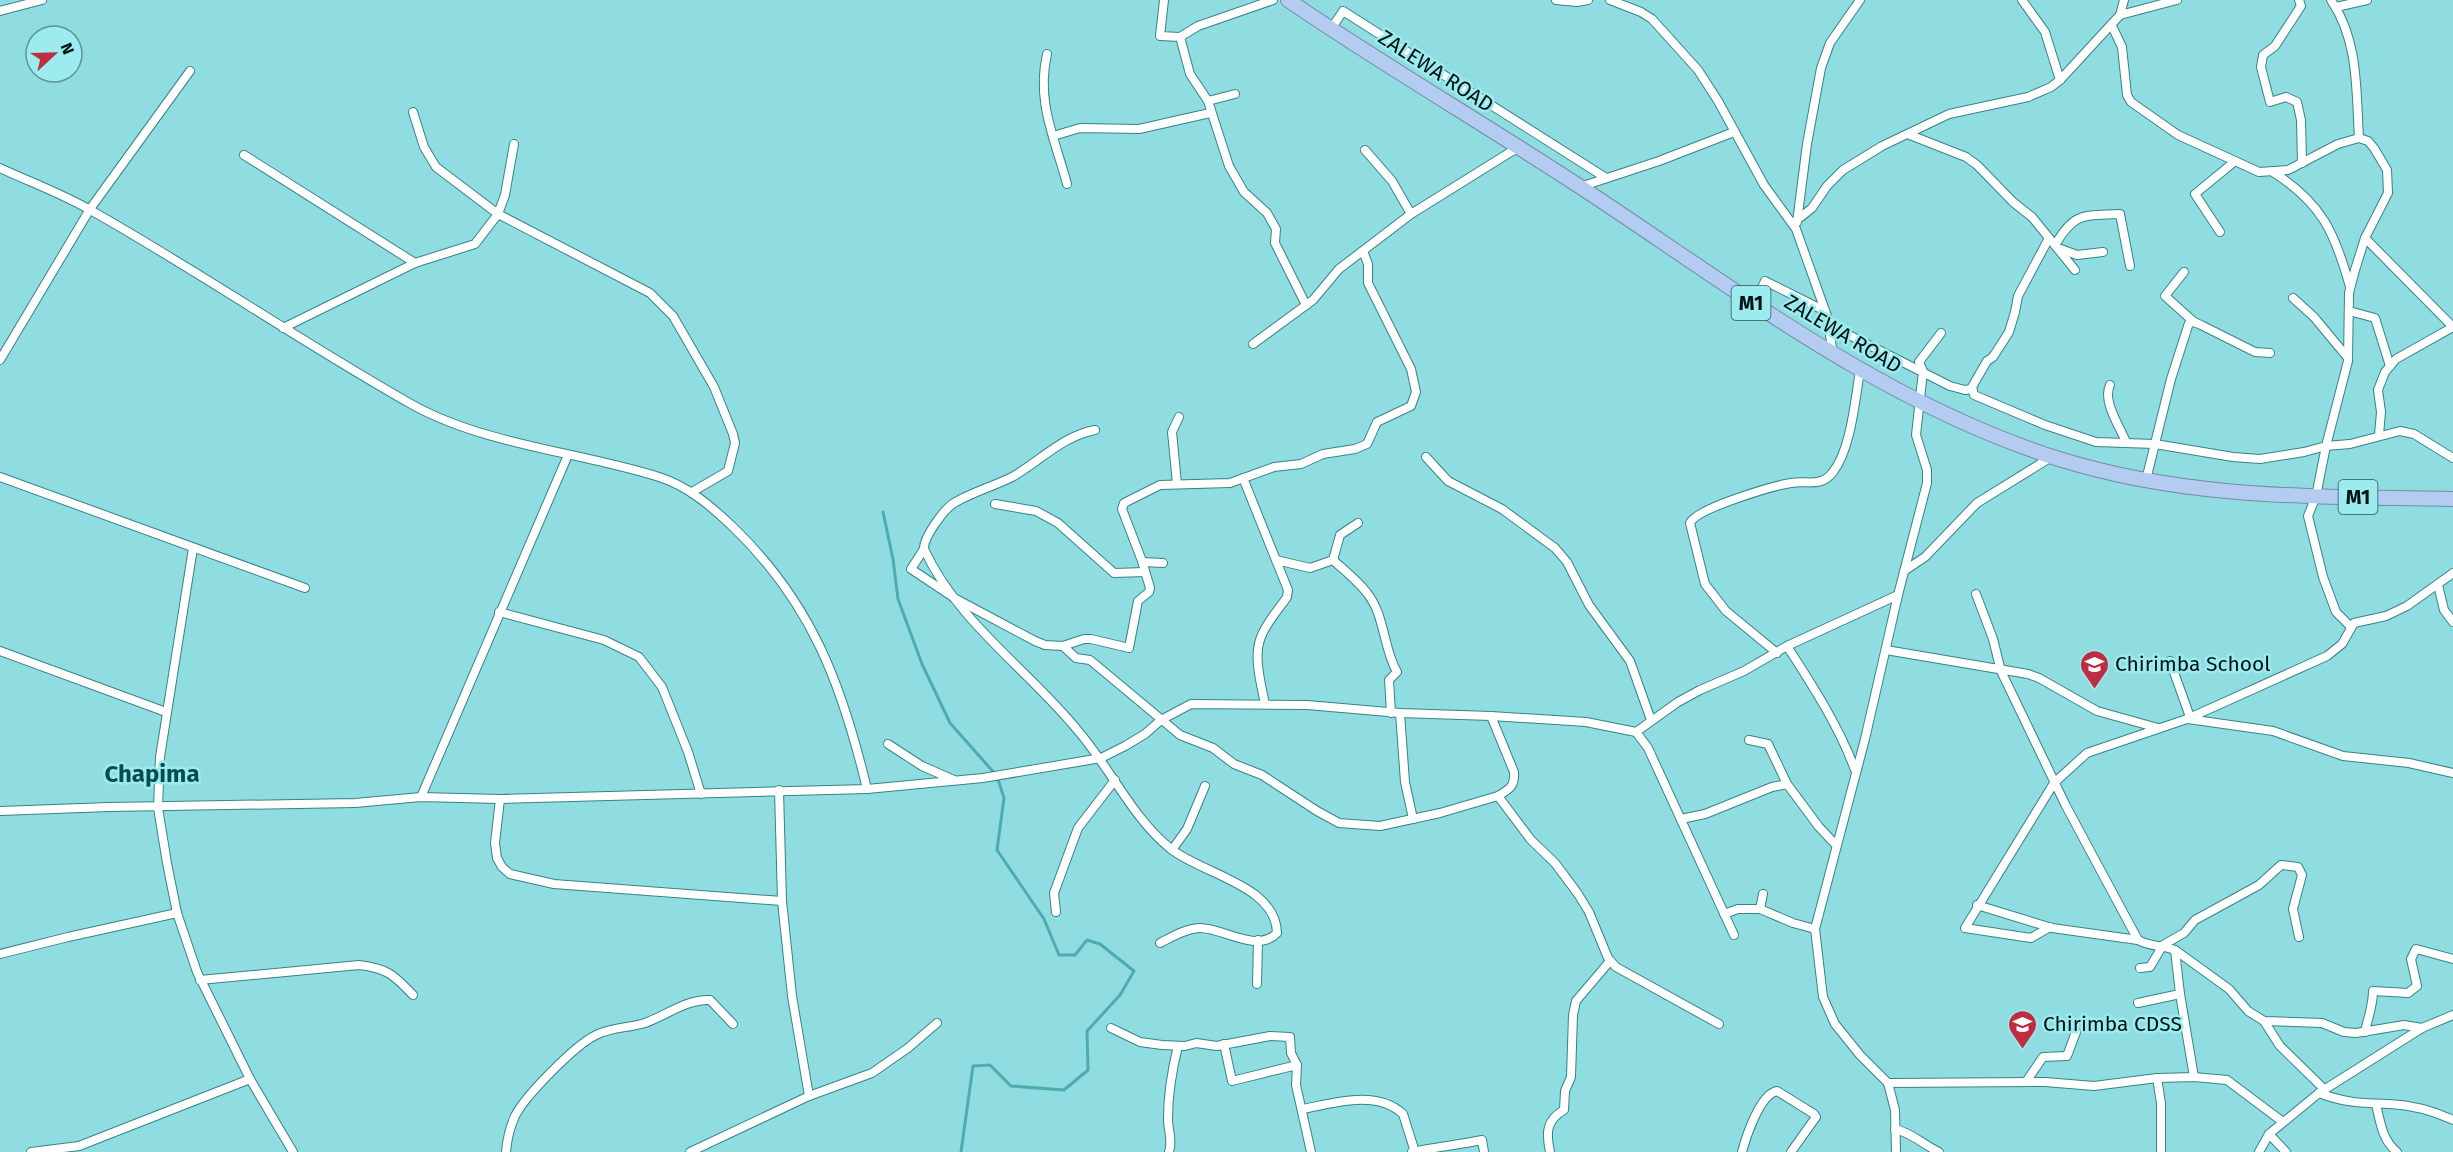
<svg xmlns="http://www.w3.org/2000/svg" width="2453" height="1152" viewBox="0 0 2453 1152" font-family="'Fira Sans',sans-serif">
	<style>
		.lines { fill: none; stroke-linecap: round; stroke-linejoin: round }
		.stream { stroke: #4eacb1; stroke-width: 3 }
		.street-casing { stroke: #348487; stroke-width: 10 }
		.highway-casing { stroke: #758ba4; stroke-width: 16 }
		.street { stroke: #fff; stroke-width: 8 }
		.highway { stroke: #b4ccf1; stroke-width: 14 }
		.labels { text-anchor: middle; dominant-baseline: central; stroke-width: 5; stroke-linejoin: round; paint-order: stroke }
		.shield { fill: #9cebee; stroke: #2f5455; stroke-width: 1.5 }
		.shield-label { font-size: 20px; font-weight: bold; fill: #001314 }
		.street-label { font-size: 21px; fill: #001314; stroke: #9cebee }
		.poi-label { font-size: 21px; fill: #001314; stroke: #9cebee; text-anchor: start }
		.quarter-label { font-size: 24px; font-weight: bold; fill: #084c4e; stroke: #9cebee }
	</style>
	<rect width="100%" height="100%" fill="#90dde1"/>
	<g class="lines">
		<path class="stream" d="M883,512L893,559L898,599L922,664L950,723L997,776L1004,798L997,850L1044,919L1059,955H1075L1087,940L1100,944L1134,971L1120,995L1087,1031L1088,1070L1064,1090L1011,1086L990,1065L973,1066L961,1152"/>
		<defs>
			<g id="street">
				<path d="M1164,0L1160,36L1180,37L1198,26L1273,0"/>
				<path d="M1556,0L1577,2L1588,0"/>
				<path d="M1610,0L1641,12L1652,19L1698,70L1718,101L1764,185L1796,229L1827,316L1833,354"/>
				<path d="M2022,0L2045,32L2060,80"/>
				<path d="M2299,0L2301,6L2275,46L2263,55L2261,67L2270,102L2286,97L2297,102L2301,120L2302,163"/>
				<path d="M2331,0C2359,41 2356,91 2359,138"/>
				<path d="M2336,7L2367,0"/>
				<path d="M0,11L42,0"/>
				<path d="M2120,15L2124,0"/>
				<path d="M2112,26L2122,47L2127,95L2131,102L2178,135L2259,172L2288,170L2338,144L2359,138L2368,141L2374,148L2387,170L2388,193L2365,238L2355,270L2349,293L2348,361L2326,446L2316,496L2308,516L2323,577L2336,612L2351,627"/>
				<path d="M1331,29L1343,11L1606,178"/>
				<path d="M1180,37L1190,74L1208,101L1235,94"/>
				<path d="M1047,54C1036,102 1055,139 1067,184"/>
				<path d="M1208,101L1229,166L1244,192L1267,213L1276,229L1275,243L1306,305"/>
				<path d="M413,112L424,147L436,167L498,214L650,293L673,316L714,387L733,434L735,443L728,471L692,492"/>
				<path d="M1910,135L1966,157L1977,165L2013,202L2032,217L2075,270"/>
				<path d="M1053,136L1080,128L1139,129L1210,113"/>
				<path d="M1365,150L1392,181L1411,214"/>
				<path d="M244,155L415,263"/>
				<path d="M0,168C30,182 63,194 92,211C200,272 303,343 411,404C484,445 580,452 659,477C688,486 712,507 733,527C812,603 842,685 867,789"/>
				<path d="M2273,172C2322,203 2335,233 2350,287"/>
				<path d="M1580,187L1659,161L1734,132"/>
				<path d="M1797,220L1812,208L1827,186L1843,170L1882,146L1949,114L2028,97L2051,87L2060,80L2120,15L2177,0"/>
				<path d="M1797,222L1807,144L1821,68L1830,43L1860,0"/>
				<path d="M2220,232L2195,194L2234,162"/>
				<path d="M2049,238L2018,296L2015,312L2009,332L1993,357L1987,361L1972,387L1974,395L2045,425L2096,442L2155,444L2233,457L2260,459L2304,452L2326,446L2350,444L2400,431L2414,434L2453,458"/>
				<path d="M2365,238L2453,327"/>
				<path d="M2055,245C2075,211 2084,216 2120,214L2130,266"/>
				<path d="M2058,248L2077,255L2103,252"/>
				<path d="M2184,272L2165,296L2194,322"/>
				<path d="M2293,298L2314,317L2348,358"/>
				<path d="M1754,305L1765,281L1825,311"/>
				<path d="M2349,311L2375,318L2390,366"/>
				<path d="M283,328L415,263L475,244L498,214L505,195L514,144"/>
				<path d="M1830,335H1849L1950,386L1965,390L1971,389"/>
				<path d="M1253,344L1313,300L1339,269L1411,214L1517,148"/>
				<path d="M0,360L90,209L190,71"/>
				<path d="M2110,385C2102,401 2120,427 2126,442"/>
				<path d="M1095,430C1063,436 1041,460 1014,476C995,486 972,492 954,503C944,509 923,538 924,549C958,623 1029,670 1079,732C1110,768 1134,820 1171,849C1202,874 1276,885 1277,933C1257,954 1222,927 1199,928C1185,929 1172,937 1160,943"/>
				<path d="M2379,435L2381,412L2378,390L2385,372L2396,359L2453,327"/>
				<path d="M1426,457L1448,481L1502,509L1555,548L1567,562L1589,605L1630,661L1651,720"/>
				<path d="M0,477L305,588"/>
				<path d="M1243,478L1288,590L1287,597C1279,609 1266,623 1261,637C1253,656 1261,684 1265,704"/>
				<path d="M2146,480L2171,379L2189,323L2194,322L2201,325L2255,352L2270,353"/>
				<path d="M1177,484L1172,432L1179,417"/>
				<path d="M995,504L1036,511L1058,523L1114,573L1145,572"/>
				<path d="M193,548L160,757L158,808L167,863L177,913L197,972L250,1079L293,1152"/>
				<path d="M924,549L911,569L956,599L1035,641L1045,645L1063,646L1084,639H1091L1129,648L1138,601L1149,592L1150,588L1142,561L1122,509L1124,503L1160,485L1230,483L1274,467L1301,464L1323,454L1355,449L1367,444L1377,422L1411,406L1416,392L1411,369L1368,283V264L1363,251"/>
				<path d="M1276,560L1310,568L1333,560C1344,570 1358,581 1367,593C1385,615 1383,648 1397,672L1389,680L1391,713"/>
				<path d="M1333,560L1340,535L1358,523"/>
				<path d="M1143,562L1163,563"/>
				<path d="M1904,571L1925,557L1977,503L2053,456"/>
				<path d="M2438,585L2444,610L2453,622"/>
				<path d="M1976,594L1993,639L2001,671L2066,806L2138,940C2151,947 2162,945 2175,950L2180,994L2194,1077"/>
				<path d="M499,612L604,640L639,657L662,687L688,752L701,794"/>
				<path d="M1063,646L1076,658L1090,660L1180,735L1213,748L1234,764L1262,775L1317,811L1339,823L1380,826L1440,813L1498,796C1510,789 1515,786 1514,772L1491,716"/>
				<path d="M1787,646C1812,685 1839,726 1855,770"/>
				<path d="M1886,650L2028,674L2039,678L2097,711L2158,728"/>
				<path d="M0,651L166,712"/>
				<path d="M1777,653L1726,611L1705,584L1690,523C1697,508 1773,486 1791,483C1807,480 1821,488 1833,472C1851,449 1855,400 1860,371"/>
				<path d="M2170,661L2190,717"/>
				<path d="M1400,713L1405,782L1413,819"/>
				<path d="M2188,719L2273,731L2343,756L2409,763L2453,773"/>
				<path d="M1636,732L1648,748L1734,935"/>
				<path d="M1749,740L1768,744L1787,784"/>
				<path d="M888,744L922,766L954,780"/>
				<path d="M779,790L782,901L792,996L809,1096"/>
				<path d="M1498,796L1531,840L1555,863L1578,894L1589,912L1608,958L1616,967L1719,1024"/>
				<path d="M421,797L568,455"/>
				<path d="M500,799L495,843L497,858L502,867L510,874L554,884L782,901"/>
				<path d="M0,811L109,807L355,803L421,797L500,799L867,789L983,778L1101,758L1125,746L1145,734L1161,720L1191,704L1307,705L1400,713L1491,716L1586,722L1636,732L1678,702L1700,690L1744,671L1787,646L1898,595"/>
				<path d="M1681,819L1705,814L1772,787L1787,784L1819,827L1836,845"/>
				<path d="M1172,850L1187,829L1205,786"/>
				<path d="M1977,905L2052,928L2138,940"/>
				<path d="M1760,909L1793,923L1815,929"/>
				<path d="M1056,912L1054,893L1078,828L1115,780"/>
				<path d="M1724,914L1738,909H1760L1763,894"/>
				<path d="M2050,927L2031,938L1965,928L2054,783L2087,753L2187,719L2327,656L2342,644L2354,623L2386,616L2407,606L2453,573"/>
				<path d="M2175,950L2229,989L2248,1011L2264,1021L2322,1023L2344,1032L2356,1033L2404,1025L2422,1028"/>
				<path d="M0,954L68,937L177,913"/>
				<path d="M2140,968L2150,967L2163,945L2184,933L2195,920L2259,885L2281,865L2298,867L2302,875L2293,909L2299,937"/>
				<path d="M200,980L359,965C387,968 394,975 413,995"/>
				<path d="M1257,984L1258,940"/>
				<path d="M2138,1003L2180,994"/>
				<path d="M2264,1021L2280,1046L2325,1090"/>
				<path d="M1111,1028L1140,1042L1162,1045L1185,1046L1196,1043L1217,1046L1270,1036L1290,1037L1291,1053L1297,1065L1296,1085L1311,1152"/>
				<path d="M2365,1032C2368,1017 2373,1006 2373,991L2408,993L2417,986L2411,959L2416,949L2453,959"/>
				<path d="M1224,1044L1232,1081L1297,1065"/>
				<path d="M2157,1078L2161,1103V1152"/>
				<path d="M2026,1082L2043,1057L2067,1056L2076,1032"/>
				<path d="M1888,1083L2045,1082L2094,1086L2157,1078L2194,1077L2227,1080L2283,1122"/>
				<path d="M2319,1093C2345,1103 2362,1103 2389,1104C2410,1105 2434,1111 2453,1120"/>
				<path d="M2376,1104C2380,1121 2382,1140 2397,1152"/>
				<path d="M1303,1109C1333,1103 1377,1089 1403,1114L1415,1152"/>
				<path d="M1895,1129C1912,1133 1924,1145 1939,1152"/>
				<path d="M2269,1134L2286,1152"/>
				<path d="M31,1152L79,1146L250,1079"/>
				<path d="M506,1152C507,1140 510,1127 515,1116C525,1096 575,1045 596,1035C611,1027 629,1028 645,1023C667,1015 687,999 710,1000L733,1024"/>
				<path d="M690,1152L809,1096L872,1073L908,1048L937,1023"/>
				<path d="M1169,1152C1173,1139 1168,1131 1168,1119C1168,1094 1172,1070 1178,1046"/>
				<path d="M1412,1152C1436,1147 1458,1145 1482,1140L1484,1152"/>
				<path d="M1550,1152C1546,1133 1546,1120 1564,1110L1565,1091L1571,1077L1573,1015L1576,1001L1610,961"/>
				<path d="M1742,1152C1746,1137 1760,1094 1777,1091L1814,1114L1816,1117L1791,1152"/>
				<path d="M1896,1152L1895,1110L1888,1083L1860,1055L1835,1024L1823,997L1815,929L1865,739L1898,595L1927,483V470L1916,435L1923,371L1919,362L1941,333"/>
				<path d="M2259,1152L2269,1134L2319,1093L2422,1028L2453,1015"/>
			</g>
			<path id="highway" d="M1288,0C1383,65 1483,123 1579,186C1733,287 1881,403 2059,459C2191,500 2317,496 2453,499"/>
		</defs>
		<use href="#street" class="street-casing"/>
		<use href="#highway" class="highway-casing"/>
		<use href="#street" class="street"/>
		<use href="#highway" class="highway"/>
	</g>
	<defs>
		<symbol id="school-pin" viewBox="-11 -11 22 30"><path d="M0 17L-7.5 6A9.5 9.5 0 1 1 7.5 6Z" fill="#bf2e40" stroke="#9cebee"/><path d="M0-5L7-2L0 1L-7-2ZM-4 1L0 2.5L4 1V4Q0 6-4 4Z" fill="#fff"/></symbol>
	</defs>
	<g fill-rule="evenodd">
		<use href="#school-pin" x="2078" y="648" width="33" height="45"/>
		<use href="#school-pin" x="2006" y="1008" width="33" height="45"/>
	</g>
	<g class="labels">
		<g class="shield">
			<rect x="1731.5" y="286" width="39" height="34" rx="4.5"/>
			<rect x="2338.5" y="480" width="39" height="34" rx="4.5"/>
		</g>
		<g class="shield-label">
			<text x="1751" y="303">M1</text>
			<text x="2358" y="497">M1</text>
		</g>
		<g class="street-label">
			<text transform="translate(1436 71) rotate(33)">ZALEWA ROAD</text>
			<text transform="translate(1843 334) rotate(31)">ZALEWA ROAD</text>
		</g>
		<g class="poi-label">
			<text x="2115" y="664">Chirimba School</text>
			<text x="2043" y="1024">Chirimba CDSS</text>
		</g>
		<g class="quarter-label">
			<text x="152" y="774">Chapima</text>
		</g>
	</g>
	<g transform="translate(54 54) rotate(68)"><circle r="28" fill="#9cebee" stroke="#5e9597" stroke-width="1.5"/>
	<path d="M0-4.5L10 22L0 15L-10 22Z" fill="#bf2e40"/>
	<text y="-9" font-size="16" font-weight="bold" text-anchor="middle" fill="#001314">N</text>
	</g>
</svg>
